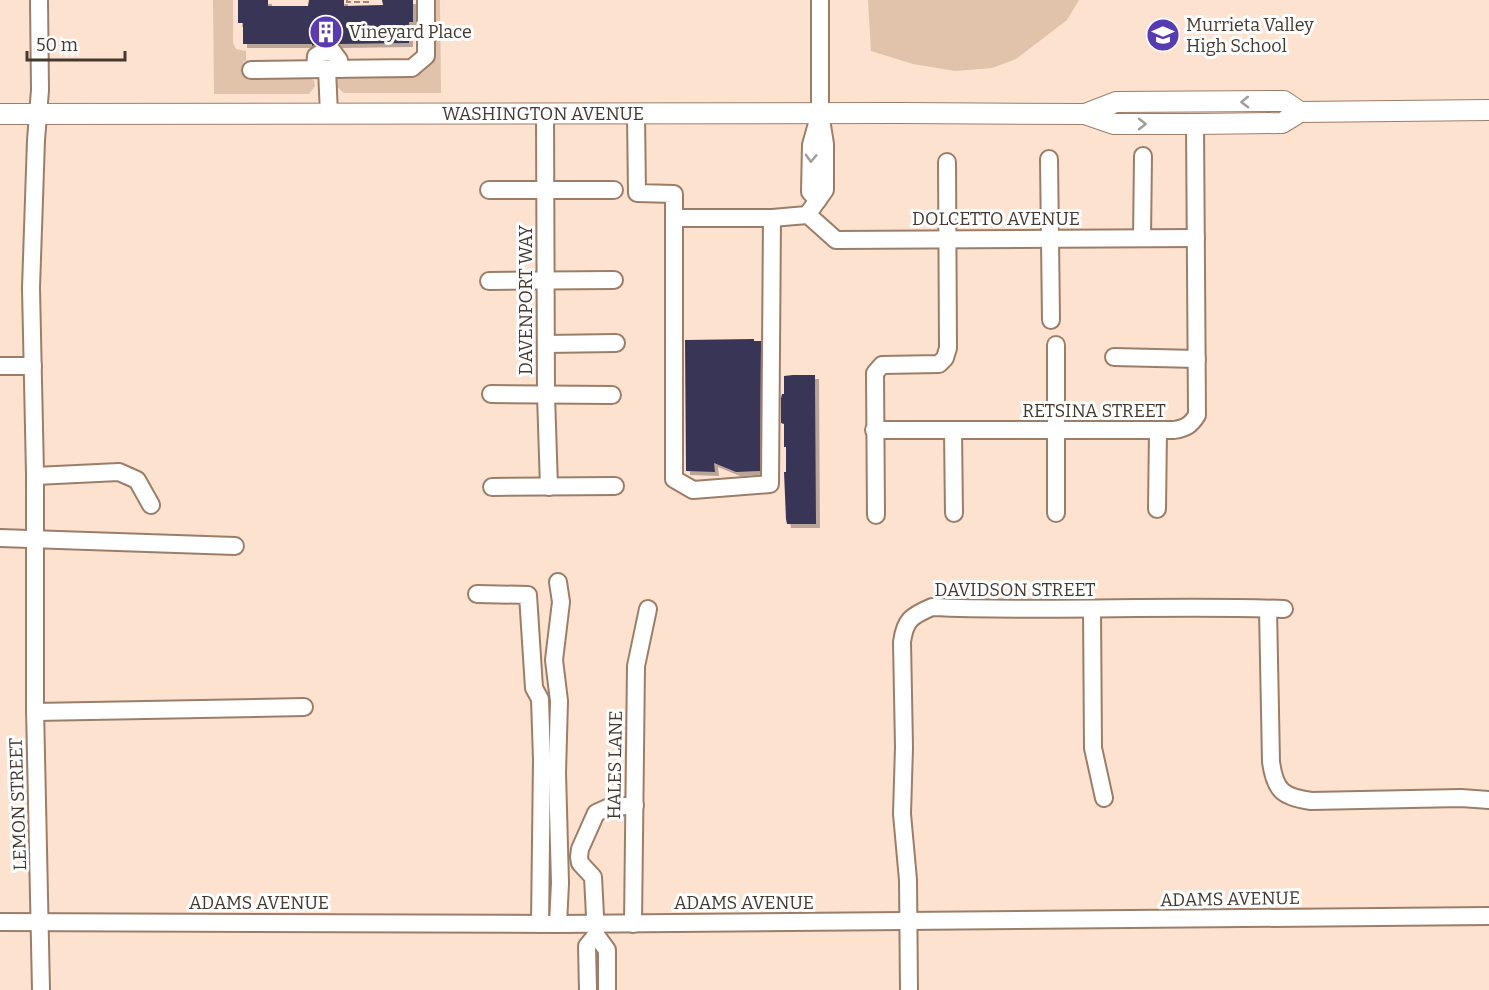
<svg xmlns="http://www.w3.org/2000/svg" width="1489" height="990" viewBox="0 0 1489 990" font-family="Bitter,serif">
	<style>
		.green { fill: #e1c3ac }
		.building { fill: #393557; filter: url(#shadow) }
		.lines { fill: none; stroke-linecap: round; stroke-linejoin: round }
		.minor-casing { stroke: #9c7e68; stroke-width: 20 }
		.major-casing { stroke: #9c7e68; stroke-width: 22 }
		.path { stroke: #9c897b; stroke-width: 2; stroke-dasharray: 6 3; stroke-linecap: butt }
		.minor { stroke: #fff; stroke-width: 16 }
		.major { stroke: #fff; stroke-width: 20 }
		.oneway { stroke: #a29c97 }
		.labels { text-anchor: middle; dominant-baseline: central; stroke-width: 6; stroke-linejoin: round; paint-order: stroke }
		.poi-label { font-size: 18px; fill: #45392f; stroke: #fff; text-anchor: start }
		.street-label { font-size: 18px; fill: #45392f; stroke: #fff }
	</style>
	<defs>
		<filter id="shadow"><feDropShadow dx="4" dy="4" stdDeviation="0" flood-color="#0004"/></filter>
	</defs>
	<rect width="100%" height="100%" fill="#fde2cf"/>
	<g class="green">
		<path d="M213,0H233V43L236,49L246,51V61L243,62V76H305V79H312L314,81L315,86L309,94H214Z"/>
		<path d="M433,0H440L441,93H344L337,87H333L335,78L338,76H408L422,73L432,63Z"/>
		<path d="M868,0H1079L1067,20L1016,59L992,68L955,71L913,64L871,51Z"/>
	</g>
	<g class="building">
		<path d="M238,0H268V6H308L309,0H344V6L383,5L382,0H413V22H409V43L339,44L332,42L320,43L312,46V44H243V23H238Z"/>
		<path d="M754,339V341H761L760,471L736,472L714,463L715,472L686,471L685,340Z"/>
		<path d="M793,375H815L816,524H787L786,519L784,472H786V447H784V424L781,423V398L782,394H784V376Z"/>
	</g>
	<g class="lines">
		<defs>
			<g id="minor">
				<path d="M39,0L40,90L36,140L31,288L35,474V708L41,990"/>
				<path d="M315,69L316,56L321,53L333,52L339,60L340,69"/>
				<path d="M251,70L327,69"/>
				<path d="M545,113L546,395L549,487"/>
				<path d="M329,114L327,69L412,68L426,56V0"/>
				<path d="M636,115L637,193L674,194V479L693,490L770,484L772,218"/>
				<path d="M1049,159L1051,320"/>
				<path d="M489,190H614"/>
				<path d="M818,200L810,192L811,145L818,120"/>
				<path d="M807,214L836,240L1196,238"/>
				<path d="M674,218H772L807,215L825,190V144L820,113V0"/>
				<path d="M1142,238L1143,156"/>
				<path d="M489,281L614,280"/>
				<path d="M546,344L616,343"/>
				<path d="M1114,357L1197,359"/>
				<path d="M0,366H33"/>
				<path d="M491,394L612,395"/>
				<path d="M874,430H1174C1186,428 1191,425 1197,415L1195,124"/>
				<path d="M953,430L954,513"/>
				<path d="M35,476L119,472L137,480L151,505"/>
				<path d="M492,487L615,486"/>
				<path d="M1157,509L1158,430"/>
				<path d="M1056,513V345"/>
				<path d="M876,515L875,373L882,365L939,364L945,358L948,348L947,162"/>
				<path d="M0,538L235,546"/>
				<path d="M558,582L561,602L554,660L559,701L557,773L560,883L558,924"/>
				<path d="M477,594L528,595L534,688L540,699L542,760L540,924"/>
				<path d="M1092,609L1093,748L1104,798"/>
				<path d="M1268,609L1271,762C1275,791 1283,797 1311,801L1461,798L1489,800"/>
				<path d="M35,712L304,707"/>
				<path d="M0,922L558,924L1489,916"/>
				<path d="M633,924L636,666L648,609"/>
				<path d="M588,990L587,946L596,935"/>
				<path d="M607,990V950L596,935L593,877L580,863L579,857L580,849L596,813L607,808L635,805"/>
				<path d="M909,990L908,880L902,814L904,747L902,642C905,620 911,616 932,607C1049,612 1166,605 1284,609"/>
			</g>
			<g id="major">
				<path d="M0,114L899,113L1085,114L1114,124H1195L1282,123L1300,112L1489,110"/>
				<path d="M1085,114L1116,102L1284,101L1300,112"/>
			</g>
		</defs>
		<use href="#minor" class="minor-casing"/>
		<use href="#major" class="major-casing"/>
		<path class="path" d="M347,0V2H370V0"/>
		<use href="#minor" class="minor"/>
		<use href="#major" class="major"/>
	</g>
	<defs><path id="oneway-chevron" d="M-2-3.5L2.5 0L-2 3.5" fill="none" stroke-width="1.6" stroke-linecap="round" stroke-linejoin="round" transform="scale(1.5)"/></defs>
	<g class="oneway">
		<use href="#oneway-chevron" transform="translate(1245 102) rotate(179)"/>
		<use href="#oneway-chevron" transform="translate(1142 124)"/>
		<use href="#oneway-chevron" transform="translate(811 158) rotate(92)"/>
	</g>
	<defs>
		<symbol id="building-disc" viewBox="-11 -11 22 22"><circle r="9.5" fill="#583bb3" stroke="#fff"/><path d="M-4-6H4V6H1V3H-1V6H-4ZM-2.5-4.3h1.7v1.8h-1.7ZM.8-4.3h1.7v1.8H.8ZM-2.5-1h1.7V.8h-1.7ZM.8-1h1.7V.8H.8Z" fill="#fff"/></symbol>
		<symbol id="school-disc" viewBox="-11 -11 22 22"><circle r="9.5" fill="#583bb3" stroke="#fff"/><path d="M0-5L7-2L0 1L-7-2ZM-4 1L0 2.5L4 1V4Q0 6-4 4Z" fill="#fff"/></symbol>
	</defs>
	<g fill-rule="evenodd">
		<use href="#building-disc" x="307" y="13" width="38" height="38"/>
		<use href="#school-disc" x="1144" y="16" width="38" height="38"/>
	</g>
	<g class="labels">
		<g class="poi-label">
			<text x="1186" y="25">Murrieta Valley<tspan x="1186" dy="21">High School</tspan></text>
			<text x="349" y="32">Vineyard Place</text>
		</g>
		<g class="street-label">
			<text x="543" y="114">WASHINGTON AVENUE</text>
			<text x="996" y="219">DOLCETTO AVENUE</text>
			<text transform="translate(526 300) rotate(-90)">DAVENPORT WAY</text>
			<text x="1094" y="411">RETSINA STREET</text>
			<text x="1015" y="590">DAVIDSON STREET</text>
			<text transform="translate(615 765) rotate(-89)">HALES LANE</text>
			<text transform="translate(18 804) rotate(-92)">LEMON STREET</text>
			<text transform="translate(1230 899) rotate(-1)">ADAMS AVENUE</text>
			<text x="259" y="903">ADAMS AVENUE</text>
			<text x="744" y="903">ADAMS AVENUE</text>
		</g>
	</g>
	<path d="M27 51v9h98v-9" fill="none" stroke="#45392f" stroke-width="3"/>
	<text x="36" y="51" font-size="18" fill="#45392f" stroke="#ffffff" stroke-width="4.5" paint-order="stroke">50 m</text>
</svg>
